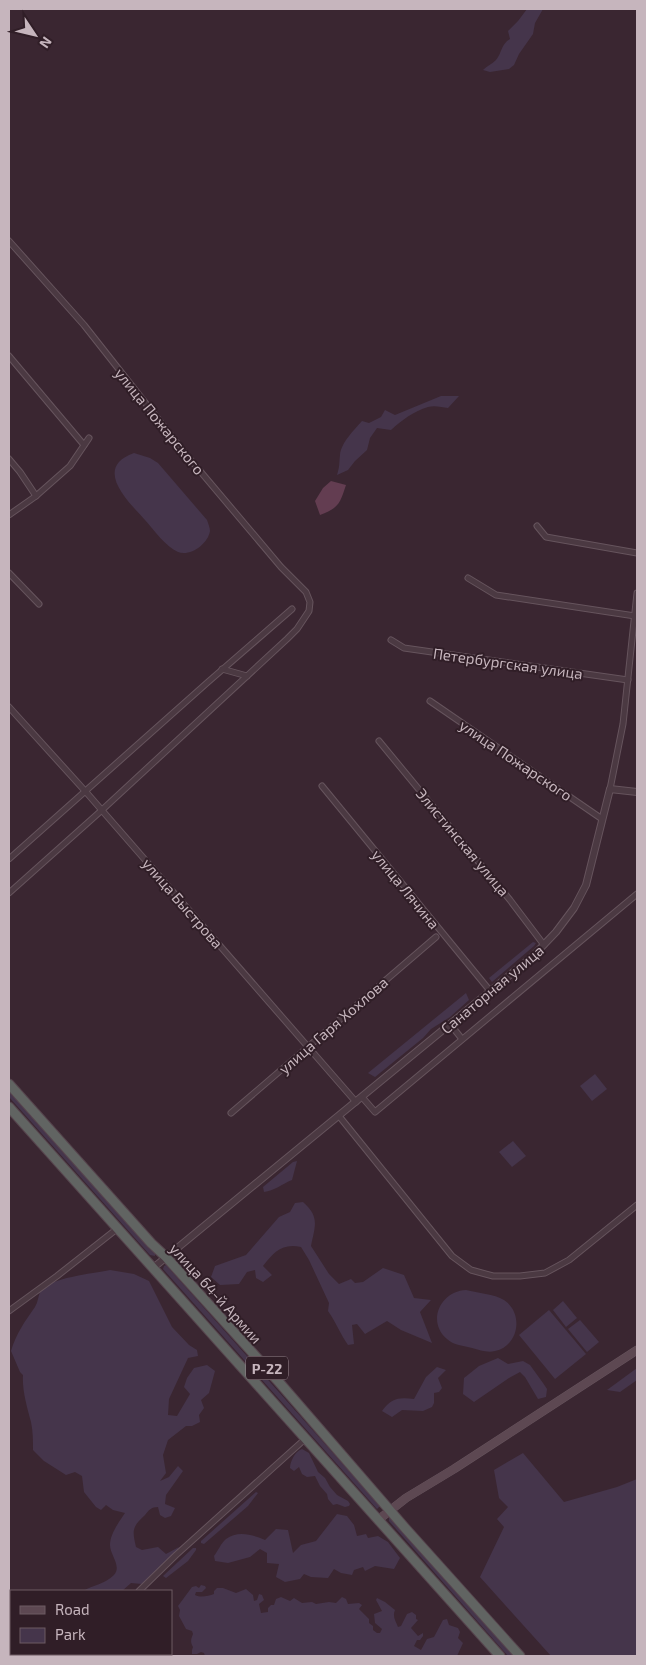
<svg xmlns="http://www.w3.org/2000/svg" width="646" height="1665" viewBox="0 0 646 1665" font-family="'Exo 2',sans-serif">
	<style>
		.green { fill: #45354b }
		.water { fill: #633d51 }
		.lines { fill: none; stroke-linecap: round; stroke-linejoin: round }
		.minor-casing { stroke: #66545d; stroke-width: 7 }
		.tertiary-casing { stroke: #66545d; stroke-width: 8 }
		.secondary-casing { stroke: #66545d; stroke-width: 9 }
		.trunk-casing { stroke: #56444d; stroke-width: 11 }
		.minor { stroke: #4b3942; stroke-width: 5 }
		.tertiary { stroke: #4b3942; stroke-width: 6 }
		.secondary { stroke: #5d4852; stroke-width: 8 }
		.trunk { stroke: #616462; stroke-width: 9 }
		.labels { text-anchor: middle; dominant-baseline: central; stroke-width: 4; stroke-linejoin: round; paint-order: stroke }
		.shield { fill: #301e27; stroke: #998890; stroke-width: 1 }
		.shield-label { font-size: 14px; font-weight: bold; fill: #c6b5bd }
		.street-label { font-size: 15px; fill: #c6b5bd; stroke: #301e27 }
	</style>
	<rect width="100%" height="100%" fill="#3a2631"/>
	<g class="green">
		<path d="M527,9H543L535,23L533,34L519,54L514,65L509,69L490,72L483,70C487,66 492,64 496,60C502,53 501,44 510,39L508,31L518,21Z"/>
		<path d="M441,396H459L448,408C442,407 434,405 428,407C414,411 402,420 391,430L377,428L370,438L367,450L355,461L348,470L337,475C340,465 339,464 340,455C341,443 354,430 362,421L369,423L381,417L385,410L395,415Z"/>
		<path d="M134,453L150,458L158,463L207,520C208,523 210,528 210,531C208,544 190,557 178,552C166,547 154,530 145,520C129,502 92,468 134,453Z"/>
		<path d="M533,942L536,943L534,946L492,982L489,978Z"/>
		<path d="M466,993L469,1000L450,1017L431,1029L423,1038L375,1077L368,1073Z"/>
		<path d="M595,1074L607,1089L592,1101L580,1086Z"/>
		<path d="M9,1090L155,1253V1256L150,1255L9,1097Z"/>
		<path d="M513,1141L526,1156L512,1167L499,1152Z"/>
		<path d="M297,1161L292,1180C282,1184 274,1191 264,1192L263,1187L293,1162Z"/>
		<path d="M303,1202C320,1217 315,1226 311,1246L329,1274L339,1284L351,1279L355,1283L363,1282L383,1268L404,1275L414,1298L431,1300L420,1312L432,1343L401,1330L387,1321L365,1334L357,1324L352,1325L354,1344L348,1345C340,1334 336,1322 328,1311L329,1303L309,1260L301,1247C282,1243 274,1252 263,1266L272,1275L263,1282L256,1278L255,1270L247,1272L239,1284L220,1285L211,1277L215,1266L246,1255L279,1217L290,1212L295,1203Z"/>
		<path d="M166,1265L380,1506L377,1509L163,1269L164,1266Z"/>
		<path d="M110,1270L134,1274L149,1281L172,1327L189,1345L197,1350L198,1356L188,1358L169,1399L168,1415L177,1416L190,1394L184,1387L187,1378L194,1368L207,1365L215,1371L209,1393L201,1400L204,1408L199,1415L200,1422L192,1426H186L168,1440L163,1455L166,1473L160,1481L169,1477L178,1466L183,1471L166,1495L165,1504L175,1508L171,1516L165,1518L160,1515L158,1507C151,1507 149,1510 145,1515C132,1527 132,1530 136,1547L142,1550L158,1547L166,1554L179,1547L176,1552L142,1584L131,1583L122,1591H83C93,1585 105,1584 114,1575C122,1566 110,1555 110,1545C110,1534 119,1522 125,1513L113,1510L106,1505L101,1510L96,1507L84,1492L82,1476L75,1472L66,1475L44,1461L33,1450C33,1441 33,1431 31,1422C27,1407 22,1390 23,1375L20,1372L11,1351C16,1334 25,1321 35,1307C38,1302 38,1297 40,1292C50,1277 92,1274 110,1270Z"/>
		<path d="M466,1290C478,1293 494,1294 504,1300C524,1313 519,1346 495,1351C487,1353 480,1350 472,1348C464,1346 453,1345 447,1339C426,1321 441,1291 466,1290Z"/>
		<path d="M563,1301L577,1318L566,1327L553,1310Z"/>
		<path d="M549,1310L586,1354L555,1379L519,1335Z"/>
		<path d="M580,1320L599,1342L587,1352L568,1329Z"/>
		<path d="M498,1358L508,1364L523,1361L530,1365L543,1383L547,1389L546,1397L538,1399L525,1377L520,1372L509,1378L474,1402L463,1394L464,1378L479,1366Z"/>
		<path d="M437,1367L446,1370L438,1378L442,1388L439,1392L434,1393V1403L432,1407L423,1411L402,1410L392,1417L382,1411C391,1398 399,1397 414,1399L426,1377Z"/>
		<path d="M637,1368V1380L620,1392L607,1390Z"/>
		<path d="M302,1449L309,1453L318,1472L325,1478L330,1487L337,1495L348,1501L350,1504L349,1506L345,1507L337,1504L333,1505L328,1499L327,1494L320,1486L315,1476L307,1477L302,1474L299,1467L294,1471L290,1468C290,1462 295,1451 302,1449Z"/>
		<path d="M523,1453L564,1502L617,1487L637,1479V1656H551L480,1577L504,1527L497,1519L508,1507L499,1498L494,1470Z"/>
		<path d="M256,1492L258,1493L248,1506L204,1544L201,1543V1541Z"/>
		<path d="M337,1514L347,1516L354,1525L357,1536L366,1534L368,1538L378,1536L388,1542L400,1558L394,1569L375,1566L365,1571L363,1567L354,1570L352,1575L341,1573L334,1569L328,1578L311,1577L304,1574L300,1579L285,1582L276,1577L279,1564L267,1563V1553L260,1549L250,1557L228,1563L215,1561L214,1556C218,1551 221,1543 226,1539C238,1530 253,1535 265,1540L276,1529L288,1530L293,1553L301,1545L316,1541Z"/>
		<path d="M389,1517L391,1518L514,1656H508L389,1521Z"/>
		<path d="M193,1548H196V1550L188,1561L166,1578L163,1576Z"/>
		<path d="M201,1585L205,1586L206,1588L202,1592H196L195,1595C201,1598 208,1596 214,1594V1591L217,1588H223L236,1593L246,1589L253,1595L254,1601L257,1600L259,1594L262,1595L264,1600L259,1604L261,1613L268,1612V1608L271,1605H274L276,1599L281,1597L290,1601L294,1598L302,1603L312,1602L316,1604L329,1602L336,1603L342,1597L346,1599L348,1604L359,1603L362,1605L359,1609L369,1619V1623L373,1626V1630L377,1633H380L382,1629L375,1623L374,1614L382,1611L376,1600L377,1598L385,1602L395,1610C392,1617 396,1621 398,1627L401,1626L407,1614L412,1612L416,1615V1619L418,1620L411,1628L418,1636L423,1633V1636L420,1640H417L414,1646L421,1650L427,1639L434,1637L443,1620L447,1619L449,1625L458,1628L460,1632L458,1638L463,1643L457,1656H205L204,1653L201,1652L197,1654H192V1650L193,1647C190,1642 191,1639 193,1634L192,1631L186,1629L179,1616L180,1610L178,1606L192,1587L196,1586L199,1588Z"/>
	</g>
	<path class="water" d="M331,481L346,485C340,503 339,508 320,515L315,501L323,488Z"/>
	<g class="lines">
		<defs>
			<g id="minor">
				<path d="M9,241L84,325L184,452L281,567L306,592L310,602L309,611L297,629L287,639L102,810L9,893"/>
				<path d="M9,356L84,445"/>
				<path d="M9,459L20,472L36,496"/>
				<path d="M9,515L36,496L70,466L89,438"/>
				<path d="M537,526L546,537L637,553"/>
				<path d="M9,573L39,604"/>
				<path d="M468,578L496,595L635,616"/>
				<path d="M391,640L404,648L628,680"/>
				<path d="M222,669L247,676"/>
				<path d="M430,701L602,819"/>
				<path d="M9,707L86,792L356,1102"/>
				<path d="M379,741L510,900L544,945"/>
				<path d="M322,786L491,992"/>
				<path d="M610,789L623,724L637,593"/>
				<path d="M9,859L208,682L292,609"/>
				<path d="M450,1024L462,1039"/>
				<path d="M362,1097L375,1112L637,894"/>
				<path d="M231,1113L436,937"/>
				<path d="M339,1116L452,1256L471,1270L493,1276H520L545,1273L569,1260L637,1205"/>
				<path d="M9,1311L57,1276L118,1228"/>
				<path d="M139,1591L176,1555L305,1439"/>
				<path d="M81,1656L83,1654"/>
			</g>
			<path id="tertiary" d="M153,1268L533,956L556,932L574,908L586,885L610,789L637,792"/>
			<path id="secondary" d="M378,1520L406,1498L454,1469L637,1350"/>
			<g id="trunk">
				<path d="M9,1084L151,1243L166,1257L278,1381L406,1529L520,1656"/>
				<path d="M9,1107L500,1656"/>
			</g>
		</defs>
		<use href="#minor" class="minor-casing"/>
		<use href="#tertiary" class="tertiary-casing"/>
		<use href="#secondary" class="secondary-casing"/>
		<use href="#trunk" class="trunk-casing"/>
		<use href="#minor" class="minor"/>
		<use href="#tertiary" class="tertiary"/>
		<use href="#secondary" class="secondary"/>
		<use href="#trunk" class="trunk"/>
	</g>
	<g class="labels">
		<rect class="shield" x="246" y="1356.5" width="42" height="23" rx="4"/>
		<g class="shield-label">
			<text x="267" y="1368">Р-22</text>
		</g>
		<g class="street-label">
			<text transform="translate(160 421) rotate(51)">улица Пожарского</text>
			<text transform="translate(508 663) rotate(8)">Петербургская улица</text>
			<text transform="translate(516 760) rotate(34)">улица Пожарского</text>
			<text transform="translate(463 842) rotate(50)">Элистинская улица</text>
			<text transform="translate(406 889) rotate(51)">улица Лячина</text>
			<text transform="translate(183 903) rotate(49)">улица Быстрова</text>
			<text transform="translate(492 989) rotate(-40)">Санаторная улица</text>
			<text transform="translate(333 1025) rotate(-41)">улица Гаря Хохлова</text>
			<text transform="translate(216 1293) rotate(48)">улица 64-й Армии</text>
		</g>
	</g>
	<rect width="646" height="1665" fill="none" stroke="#c6b5bd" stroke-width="20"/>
	<rect x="10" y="1590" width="162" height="65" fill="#301e27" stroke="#6c5a63"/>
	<rect x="20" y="1606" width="25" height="8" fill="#5d4852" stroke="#6c5a63"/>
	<text x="55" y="1615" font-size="15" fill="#c6b5bd">Road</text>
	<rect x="20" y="1628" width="25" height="15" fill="#45354b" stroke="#6c5a63"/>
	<text x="55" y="1640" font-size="15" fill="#c6b5bd">Park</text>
	<g transform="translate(35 35) rotate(125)" stroke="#301e27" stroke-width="4" paint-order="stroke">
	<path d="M0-4L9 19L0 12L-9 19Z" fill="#c6b5bd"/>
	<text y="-8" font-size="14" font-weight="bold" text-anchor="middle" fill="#c6b5bd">N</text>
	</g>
</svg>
